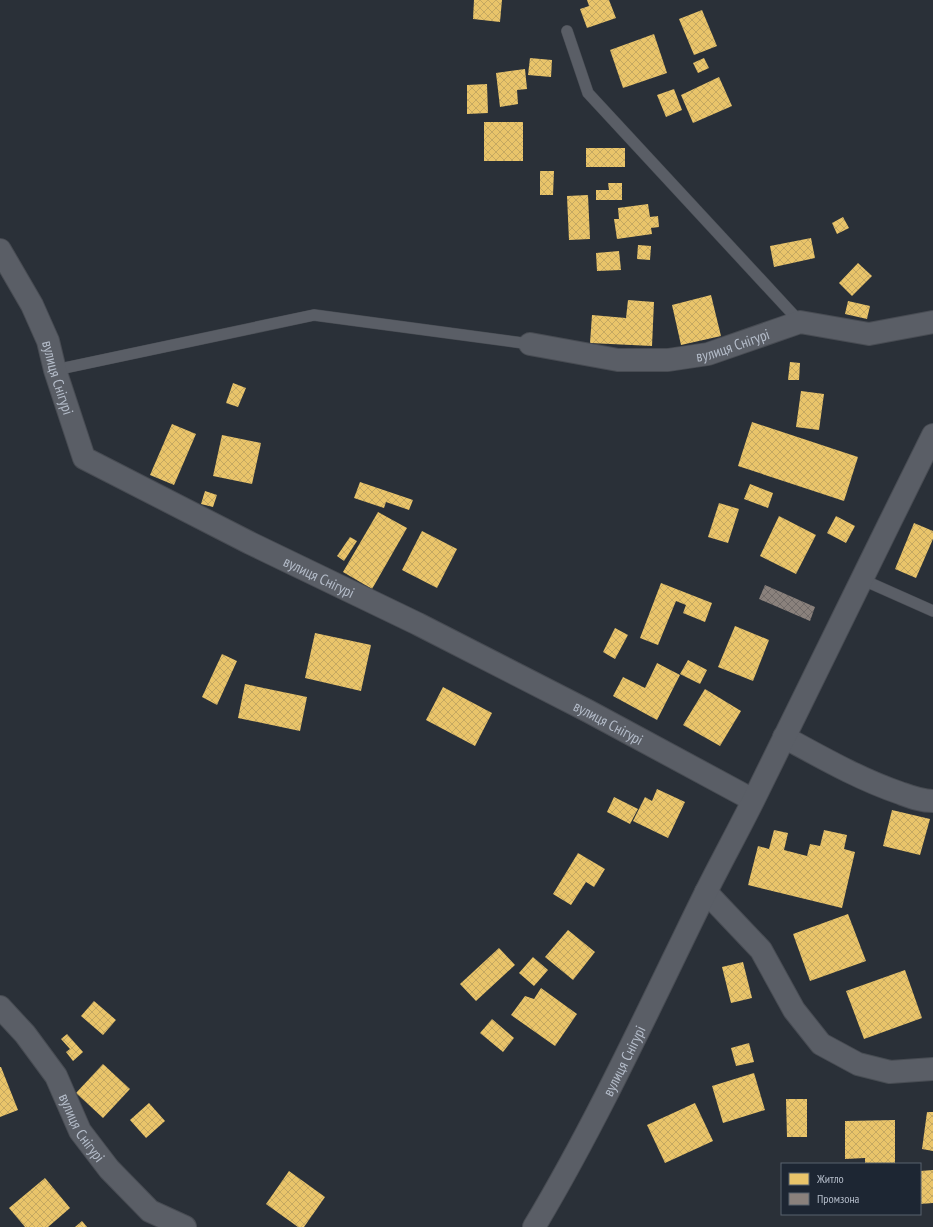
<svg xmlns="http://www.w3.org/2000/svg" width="933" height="1227" viewBox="0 0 933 1227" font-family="'PT Sans Narrow',sans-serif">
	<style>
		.homes { fill: url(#homes-cross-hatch) }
		.industry { fill: url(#industry-cross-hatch) }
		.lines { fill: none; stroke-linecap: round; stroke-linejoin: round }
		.service-casing { stroke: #484c53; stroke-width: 12 }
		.minor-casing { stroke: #484c53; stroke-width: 24 }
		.service { stroke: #5a5e66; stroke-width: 11 }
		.minor { stroke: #5a5e66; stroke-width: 22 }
		.labels { text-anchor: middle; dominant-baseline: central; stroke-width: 4; stroke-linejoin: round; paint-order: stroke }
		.street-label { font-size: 15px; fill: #b4bcc9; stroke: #1d2633 }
	</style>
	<defs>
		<pattern id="homes-cross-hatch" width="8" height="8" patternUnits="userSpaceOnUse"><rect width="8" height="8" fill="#e9c46a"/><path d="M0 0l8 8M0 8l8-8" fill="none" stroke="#c5a861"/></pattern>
		<pattern id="industry-cross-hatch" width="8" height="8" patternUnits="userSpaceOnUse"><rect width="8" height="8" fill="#8a817c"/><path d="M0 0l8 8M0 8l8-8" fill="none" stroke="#716b69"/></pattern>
	</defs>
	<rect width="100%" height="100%" fill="#2a3038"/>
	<g class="homes">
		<path d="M474,0H502L500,22L473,19Z"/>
		<path d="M587,0H609L616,18L587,28L580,9L589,6Z"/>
		<path d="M702,10L717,46L694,55L679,19Z"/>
		<path d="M654,34L667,73L623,88L610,50Z"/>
		<path d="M530,58L552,60L551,77L528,75Z"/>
		<path d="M704,58L709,68L698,73L693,63Z"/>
		<path d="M525,69L527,89L517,90L518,104L500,107L496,73Z"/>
		<path d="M719,77L732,106L693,123L681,95Z"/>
		<path d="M487,84L488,113L467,114V85Z"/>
		<path d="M674,89L682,110L666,117L657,95Z"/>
		<rect x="484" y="122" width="39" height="39"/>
		<rect x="586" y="148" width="39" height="19"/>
		<path d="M540,171H554L553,195H540Z"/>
		<path d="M608,183H622V200H596V190H609Z"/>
		<path d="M588,195L590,239L569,240L567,196Z"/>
		<path d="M648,204L650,217L658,216L659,227L651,228L652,234L617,239L614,219H619L618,208Z"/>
		<path d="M843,217L849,228L837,234L832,223Z"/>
		<path d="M811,238L815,258L774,267L770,246Z"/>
		<path d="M638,245L651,246L650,260L637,259Z"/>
		<path d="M619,251L621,270L597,271L596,253Z"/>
		<path d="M858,263L872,276L852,296L839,283Z"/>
		<path d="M711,295L721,336L681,345L672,305Z"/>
		<path d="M628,300L654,302L652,346L590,343L592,315L626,318Z"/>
		<path d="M848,301L870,306L867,319L845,314Z"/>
		<path d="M790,362L800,363L799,380H788Z"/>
		<path d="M233,383L246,388L238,407L226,403Z"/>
		<path d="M801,391L824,394L819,430L796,427Z"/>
		<path d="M752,422L858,457L844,501L738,466Z"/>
		<path d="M172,424L196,434L174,485L150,475Z"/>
		<path d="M222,435L261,443L252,484L213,476Z"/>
		<path d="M360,482L413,500L409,510L386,502L384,508L354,498Z"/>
		<path d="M750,484L773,493L768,508L744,499Z"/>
		<path d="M205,491L217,495L213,507L201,504Z"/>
		<path d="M719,503L739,509L728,543L708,537Z"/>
		<path d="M378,512L407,528L372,589L343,572Z"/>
		<path d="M779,516L816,535L796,574L760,556Z"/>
		<path d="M836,516L855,526L846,543L827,533Z"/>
		<path d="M914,523L933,531V539L916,578L895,569Z"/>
		<path d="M422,531L457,549L437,588L402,570Z"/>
		<path d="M350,537L357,541L344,561L337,556Z"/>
		<path d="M661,583L712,603L705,622L683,613L686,605L676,601L658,645L640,638Z"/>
		<path d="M735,626L769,640L753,681L718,667Z"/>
		<path d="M615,628L628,635L615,659L603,652Z"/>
		<path d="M315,633L371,645L361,691L305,678Z"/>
		<path d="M222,654L237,661L217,705L202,697Z"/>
		<path d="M688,660L707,670L700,684L680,674Z"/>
		<path d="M657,663L680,675L657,720L613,696L623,677L645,688Z"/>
		<path d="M245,684L307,697L300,731L238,718Z"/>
		<path d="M443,687L492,713L475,746L426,720Z"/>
		<path d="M705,689L741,711L720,746L683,725Z"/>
		<path d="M657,789L685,802L668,838L633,821L645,797L652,801Z"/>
		<path d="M614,797L638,809L630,824L607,812Z"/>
		<path d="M892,810L930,819L920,855L883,846Z"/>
		<path d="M774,830L788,833L784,850L807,856L810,844L820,846L824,830L847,835L844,849L855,852L842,908L748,885L758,846L769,849Z"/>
		<path d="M578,853L605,869L594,887L586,882L571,905L553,894Z"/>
		<path d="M848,914L866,961L810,981L793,934Z"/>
		<path d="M568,930L595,952L573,980L545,957Z"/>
		<path d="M499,948L515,965L476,1001L460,984Z"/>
		<path d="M533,957L548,970L534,986L519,973Z"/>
		<path d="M743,962L752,998L731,1003L722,967Z"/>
		<path d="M905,970L922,1018L864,1039L846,991Z"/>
		<path d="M541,988L577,1014L555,1046L511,1015L525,996L534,999Z"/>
		<path d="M94,1001L116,1020L103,1035L81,1016Z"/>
		<path d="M492,1019L514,1038L503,1052L480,1033Z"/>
		<path d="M67,1034L83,1052L73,1061L66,1052L70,1049L61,1039Z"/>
		<path d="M749,1043L754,1062L736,1066L731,1048Z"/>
		<path d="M103,1064L130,1089L103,1118L76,1093Z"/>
		<path d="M0,1067H1L18,1110L0,1117Z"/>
		<path d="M754,1073L765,1110L723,1123L712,1086Z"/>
		<path d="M786,1099H807V1137H787Z"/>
		<path d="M149,1103L165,1121L146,1138L130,1120Z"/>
		<path d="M695,1103L713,1141L665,1163L647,1125Z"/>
		<path d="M927,1112H933V1151L922,1149Z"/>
		<path d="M895,1120V1164H865V1158L845,1159V1121Z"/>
		<path d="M933,1170V1203L920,1204V1171Z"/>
		<path d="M289,1171L325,1197L304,1227H298L266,1204Z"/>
		<path d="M45,1178L70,1208L48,1227H25L9,1208Z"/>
		<path d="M82,1221L87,1227H75Z"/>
	</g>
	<path class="industry" d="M765,585L815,607L810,621L759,599Z"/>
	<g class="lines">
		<defs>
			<g id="service">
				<path d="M567,31L588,93L800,322"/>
				<path d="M55,370L314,315L530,344"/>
				<path d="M861,579L933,611"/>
			</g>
			<g id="minor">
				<path id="s1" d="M0,250L32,305L48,341L55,370L84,458L250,543L418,624L588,711L753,800"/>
				<path id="s2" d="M530,344L618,360H668L708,354L800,322L869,334L933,322"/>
				<path d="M784,737C821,757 859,779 900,793C911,797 921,801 933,801"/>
				<path d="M706,892L761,950L794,1010L821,1044L858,1064L890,1072L933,1069"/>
				<path id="s3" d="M0,1007L25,1034L56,1076L80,1131L109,1169L150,1211L185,1227"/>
				<path id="s4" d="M534,1227C598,1120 650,1006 705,894C721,862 738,831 754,799C814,677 873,556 933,435"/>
			</g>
		</defs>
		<use href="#service" class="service-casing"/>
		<use href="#minor" class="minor-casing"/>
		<use href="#service" class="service"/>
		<use href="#minor" class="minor"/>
	</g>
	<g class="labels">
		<g class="street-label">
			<text stroke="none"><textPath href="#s2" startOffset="206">вулиця Снігурі</textPath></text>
			<text stroke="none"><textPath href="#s1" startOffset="141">вулиця Снігурі</textPath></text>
			<text stroke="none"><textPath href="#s1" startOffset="489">вулиця Снігурі</textPath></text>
			<text stroke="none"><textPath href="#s1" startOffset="813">вулиця Снігурі</textPath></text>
			<text stroke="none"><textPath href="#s4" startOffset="189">вулиця Снігурі</textPath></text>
			<text stroke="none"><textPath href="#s3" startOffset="147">вулиця Снігурі</textPath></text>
		</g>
	</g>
	<rect x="781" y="1163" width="140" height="52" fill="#1d2633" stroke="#59626f"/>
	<rect x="789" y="1173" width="20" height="12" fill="#e9c46a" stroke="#59626f"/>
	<text x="817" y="1183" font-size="12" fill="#b4bcc9">Житло</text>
	<rect x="789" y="1193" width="20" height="12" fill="#8a817c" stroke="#59626f"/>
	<text x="817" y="1203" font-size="12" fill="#b4bcc9">Промзона</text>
</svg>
